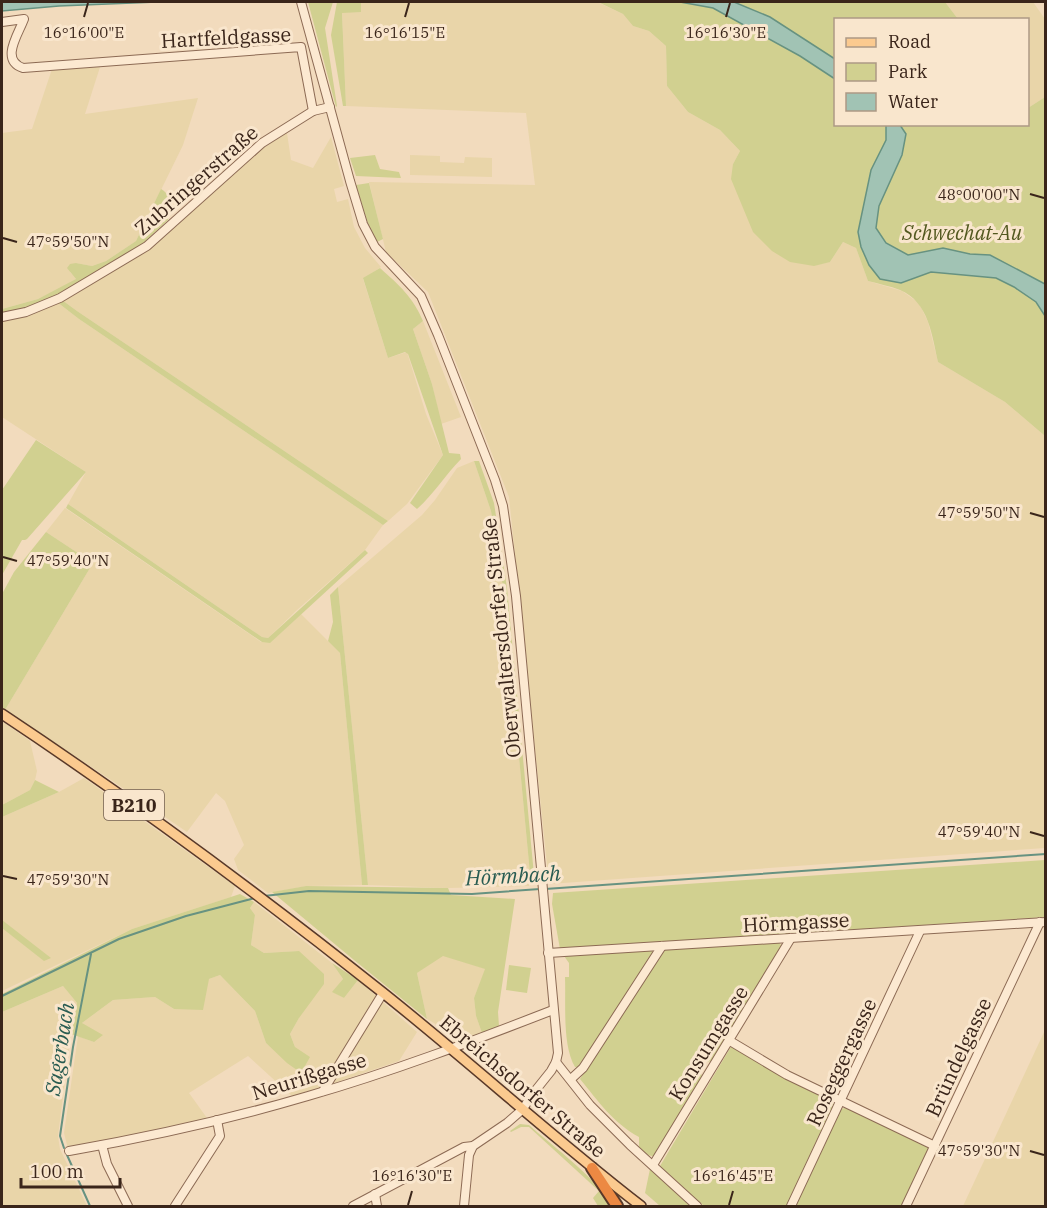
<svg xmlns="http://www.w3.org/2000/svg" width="1047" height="1208" viewBox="0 0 1047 1208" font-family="'IBM Plex Serif',serif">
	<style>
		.farmland { fill: #e9d5a9 }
		.green { fill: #d1d090 }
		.water { fill: #a1c3b4; stroke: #679281; stroke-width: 1.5 }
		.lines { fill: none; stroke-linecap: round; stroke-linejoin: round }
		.stream { stroke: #679281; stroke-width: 2 }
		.minor-casing { stroke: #8c6a54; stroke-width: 10 }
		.major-casing { stroke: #593929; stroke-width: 12 }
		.highway-casing { stroke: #593929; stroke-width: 14 }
		.minor { stroke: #fce9d1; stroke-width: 8 }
		.major { stroke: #fbca8f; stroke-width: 9 }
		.highway { stroke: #ec8943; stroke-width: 10 }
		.ticks { fill: none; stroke: #3a251a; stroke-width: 2 }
		.labels { text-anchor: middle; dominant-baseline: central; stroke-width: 6; stroke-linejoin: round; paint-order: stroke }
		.shield { fill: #f9e6cd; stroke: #735f50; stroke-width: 1.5 }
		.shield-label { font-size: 18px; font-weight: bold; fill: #3a251a }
		.street-label { font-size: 20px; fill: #3a251a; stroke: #f9e6cd }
		.park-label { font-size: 20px; font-style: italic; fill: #52581f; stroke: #f9e6cd }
		.water-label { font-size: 21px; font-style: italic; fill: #285b51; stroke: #f9e6cd }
		.ticks-label { font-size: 15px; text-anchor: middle; fill: #3a251a; stroke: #f9e6cd; stroke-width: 6; stroke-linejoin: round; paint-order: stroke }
	</style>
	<rect width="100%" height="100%" fill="#f2dbbd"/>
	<g class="farmland">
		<path d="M357,2H597L623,14L633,26L649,31L666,46L667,86L688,112L720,130L740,151L733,164L830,262L843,242L856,248L868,281L902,291L919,303L928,322L938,362L1005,402L1045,436V848L549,884L509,497L428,292L386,252L369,182L535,185L526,113L346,106L342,11L361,2Z"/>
		<path d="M945,2H1033L1045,19V97L1028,108V20L958,19Z"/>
		<path d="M100,67L85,114L198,98L183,145L136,241L106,261L92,266L76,263L70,272L76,279L67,285L38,299L2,309V133L32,129L52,69Z"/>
		<path d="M287,133L291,160L313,168L331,137L344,186L334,189L337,202L348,199L354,227L365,248L381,267L363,279L388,358L407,352L426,414L443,455L407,504L388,521L77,311L62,300L147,249L258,151Z"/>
		<path d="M410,155L440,156V162L464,163L465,157L492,158V177L410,175Z"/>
		<path d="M57,302L79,319L383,525L365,550L297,610L268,638L262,637L68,504L86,472L2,417V320Z"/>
		<path d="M423,321L461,417L441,424L432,384L413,329Z"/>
		<path d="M474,461L491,511L503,587L530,874L529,886L448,888L368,885L338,587L422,515L435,500L457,468Z"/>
		<path d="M65,508L261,642H270L301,614L340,653L362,885L307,886L268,893L238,870L234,859L244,845L225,801L216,793L187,832L108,778L5,710L93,563L46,532Z"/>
		<path d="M2,721L30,741L37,771L35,780L30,790L2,805Z"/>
		<path d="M84,778L235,886L231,897L132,929L2,991V817L59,792Z"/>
		<path d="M254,902L332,963L343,979L333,992L344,998L358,980L417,1032L399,1061L293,1097L248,1056L189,1093L207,1118L68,1149L64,1133L78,1036L94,1042L82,1023L113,1000L155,997L174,1009L209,979L220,975L255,1011L266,1043L300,1073L295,1047L290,1034L299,1018V951L264,953L251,945L255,915L250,908Z"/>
		<path d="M443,955L486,969L474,998L476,1016L482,1033L456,1042L434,1023L427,1019L417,973Z"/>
		<path d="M63,986L77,1003L71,1034L58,1136L60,1149L87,1206H2V1012Z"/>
		<path d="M1045,1030V1206H963Z"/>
	</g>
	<g class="green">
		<path d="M308,2H333L325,28L337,106L336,107Z"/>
		<path d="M337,2H361V12L342,13L346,106H343L331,35Z"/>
		<path d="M598,2H945L958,19L836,20V124H1028V108L1045,97V436L1005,402L938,362C932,336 929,302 900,290C890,286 879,284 868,281L856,248L843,242L830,262L814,266L790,262L772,251L753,232L731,179L733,164L740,151L720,130L688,112L667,86L666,46L649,31L633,26L623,14Z"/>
		<path d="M375,155L380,169L399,172L401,178L356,176L350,158Z"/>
		<path d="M369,183L383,239L377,242L367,221L356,185Z"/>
		<path d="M161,189C173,196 170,208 168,220L141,245L71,288L40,303L15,311L2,314V309L38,299L76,279L67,268L70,264L76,263L92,266L106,261L136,241Z"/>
		<path d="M380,268C399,285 413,297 423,321L413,329L432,384L449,453L460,454L461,459C445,475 434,494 417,509L410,503L443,455L408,354L405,352L388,358L363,278Z"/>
		<path d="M62,300L77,311L388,521L383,525L79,319L57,302Z"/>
		<path d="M36,440L86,472L27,539L25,540H22L2,575V490Z"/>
		<path d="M474,461H479L494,503L507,588L534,875L530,874L503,587L491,511Z"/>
		<path d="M68,504L262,637L268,638L365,550L368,553L270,643L262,642L66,508Z"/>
		<path d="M46,532L93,563L5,710L2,708V594L14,572Z"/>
		<path d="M338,587L368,885H362L340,653L328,641L333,622L330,595Z"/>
		<path d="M35,780L59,792L2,817V805L30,790Z"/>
		<path d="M1045,860V917L560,949L552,904L553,893Z"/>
		<path d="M306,886L448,888L451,895L515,899L498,1012L499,1026L482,1033L476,1016L474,998L485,969L443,956L417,973L427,1019L354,960L272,892Z"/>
		<path d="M240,894L254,902L250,908L255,915L251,945L264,953L299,951L324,974V984L299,1018L290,1034L295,1047L310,1057L301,1073L287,1063L266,1043L255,1011L220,975L209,979L203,1010L174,1009L155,997L113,1000L82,1023L103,1035L94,1042L71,1034L77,1003L63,986L2,1012V994L132,929Z"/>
		<path d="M2,920L51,958L44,961L2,928Z"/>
		<path d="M779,942L782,947L712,1061L706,1062L700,1071L702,1076L656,1156C649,1157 645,1153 639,1149V1137C612,1122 599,1102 580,1079L664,950Z"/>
		<path d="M652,950L653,955L580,1067H575C562,1045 566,1003 565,977H569V963L564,956Z"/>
		<path d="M332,963L358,980L344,998L332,992L343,979Z"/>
		<path d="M509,965L531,968L527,993L506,990Z"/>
		<path d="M732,1045L831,1099L834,1103V1107L787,1206H704L660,1166Z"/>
		<path d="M848,1107L928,1145L930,1149L902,1206H795L841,1109Z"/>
		<path d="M520,1124L529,1125C555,1148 595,1177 613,1206H598L593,1198L599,1191L529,1127H521L511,1132L510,1131Z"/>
		<path d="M650,1169L690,1206H660L645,1193Z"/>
	</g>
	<g class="water">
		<path d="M2,2H157L59,6L2,11Z"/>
		<path d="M680,2H734L770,17L835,59V79L800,56L713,8Z"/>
		<path d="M886,125H900L906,134L902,155L879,206L876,228L886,243L908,255L943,248L970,254L990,255L1045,284V316L1036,302L1014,287L996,278L931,272L901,283L880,279L869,265L861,247L858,232L871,170L886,140Z"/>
	</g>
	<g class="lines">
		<g class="stream">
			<path d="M545,889L1046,854"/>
			<path d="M264,896L309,891L472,894L540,889"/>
			<path d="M2,996L119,939L186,916L255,898"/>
			<path d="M64,1148L60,1136L73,1047L91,954"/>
			<path d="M67,1155L90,1206"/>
		</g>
		<defs>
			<g id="minor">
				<path d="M301,2L350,181L363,224L375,247L421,296L438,335L495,480L503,506L516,596L558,1053L556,1062L551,1071L531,1096L523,1109L507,1123L473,1146L464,1147L353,1206"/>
				<path d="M2,22L24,19C18,35 0,60 23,68L301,47L313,111L330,107"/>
				<path d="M2,317L26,312L60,298L147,246L262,143L313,111"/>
				<path d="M548,953L1046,922"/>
				<path d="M730,1041L787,1075L935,1146"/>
				<path d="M556,1062L590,1105L630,1145L697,1206"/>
				<path d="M571,1079L583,1068L662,946"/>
				<path d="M323,1091L383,993"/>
				<path d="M102,1145L107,1164L128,1206"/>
				<path d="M69,1151C149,1137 230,1119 308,1096C391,1072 473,1041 553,1010"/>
				<path d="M653,1165L791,938"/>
				<path d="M375,1194L377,1206"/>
				<path d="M175,1206L220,1136L217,1120"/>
				<path d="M464,1206L469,1155L473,1146"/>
				<path d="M791,1206L920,931"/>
				<path d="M906,1206L1040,922"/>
			</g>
			<path id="major" d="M2,714C133,801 259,894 382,992C470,1062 553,1138 641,1206"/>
			<path id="highway" d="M592,1168L617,1206"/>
		</defs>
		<use href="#minor" class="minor-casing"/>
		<use href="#major" class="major-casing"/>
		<use href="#highway" class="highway-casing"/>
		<use href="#minor" class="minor"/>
		<use href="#major" class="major"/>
		<use href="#highway" class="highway"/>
	</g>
	<path class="ticks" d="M84,17L88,3M405,17L409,3M726,17L730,3M1030,194L1044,198M3,238L17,242M1030,513L1044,517M3,557L17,561M1030,832L1044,836M3,876L17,879M1030,1151L1044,1155M408,1205L412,1191M729,1205L733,1191"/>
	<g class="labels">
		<rect class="shield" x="104" y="790" width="60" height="30" rx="4.5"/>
		<g class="shield-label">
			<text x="134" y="805">B210</text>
		</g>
		<g class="street-label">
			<text transform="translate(226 37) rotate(-3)">Hartfeldgasse</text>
			<text transform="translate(196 180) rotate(-41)">Zubringerstraße</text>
			<text transform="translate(501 638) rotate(-96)">Oberwaltersdorfer Straße</text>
			<text transform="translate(796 922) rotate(-3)">Hörmgasse</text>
			<text transform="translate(708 1043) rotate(-58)">Konsumgasse</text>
			<text transform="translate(958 1057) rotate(-65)">Bründelgasse</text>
			<text transform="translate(841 1062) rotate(-65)">Roseggergasse</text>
			<text transform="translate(309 1076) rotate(-17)">Neurißgasse</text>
			<text transform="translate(523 1086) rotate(40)">Ebreichsdorfer Straße</text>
		</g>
		<g class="park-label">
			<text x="962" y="232">Schwechat-Au</text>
		</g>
		<g class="water-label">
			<text transform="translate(513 875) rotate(-3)">Hörmbach</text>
			<text transform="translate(59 1049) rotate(-81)">Sagerbach</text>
		</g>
	</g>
	<g class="ticks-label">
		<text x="84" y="38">16°16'00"E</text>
		<text x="405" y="38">16°16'15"E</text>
		<text x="726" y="38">16°16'30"E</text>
		<text x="979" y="200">48°00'00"N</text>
		<text x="68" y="247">47°59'50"N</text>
		<text x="979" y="518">47°59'50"N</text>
		<text x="68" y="566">47°59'40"N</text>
		<text x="979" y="837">47°59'40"N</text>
		<text x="68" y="885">47°59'30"N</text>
		<text x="979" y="1156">47°59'30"N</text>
		<text x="412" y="1181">16°16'30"E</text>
		<text x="733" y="1181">16°16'45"E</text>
	</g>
	<rect width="1047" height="1208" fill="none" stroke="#3a251a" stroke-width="6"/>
	<rect x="834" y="18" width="195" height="108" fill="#f9e6cd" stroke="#ad9985" stroke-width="1.5"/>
	<rect x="846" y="38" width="30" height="9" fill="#fbca8f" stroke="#ad9985" stroke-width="1.5"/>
	<text x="888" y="48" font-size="18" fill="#3a251a">Road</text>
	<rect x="846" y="63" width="30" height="18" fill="#d1d090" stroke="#ad9985" stroke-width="1.5"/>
	<text x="888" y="78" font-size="18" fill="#3a251a">Park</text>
	<rect x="846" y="93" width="30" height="18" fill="#a1c3b4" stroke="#ad9985" stroke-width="1.5"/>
	<text x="888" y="108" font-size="18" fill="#3a251a">Water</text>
	<path d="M21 1178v9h99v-9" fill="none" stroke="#3a251a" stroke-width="3"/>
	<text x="30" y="1178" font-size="18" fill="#3a251a" stroke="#f9e6cd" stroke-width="4.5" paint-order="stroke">100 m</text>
</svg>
